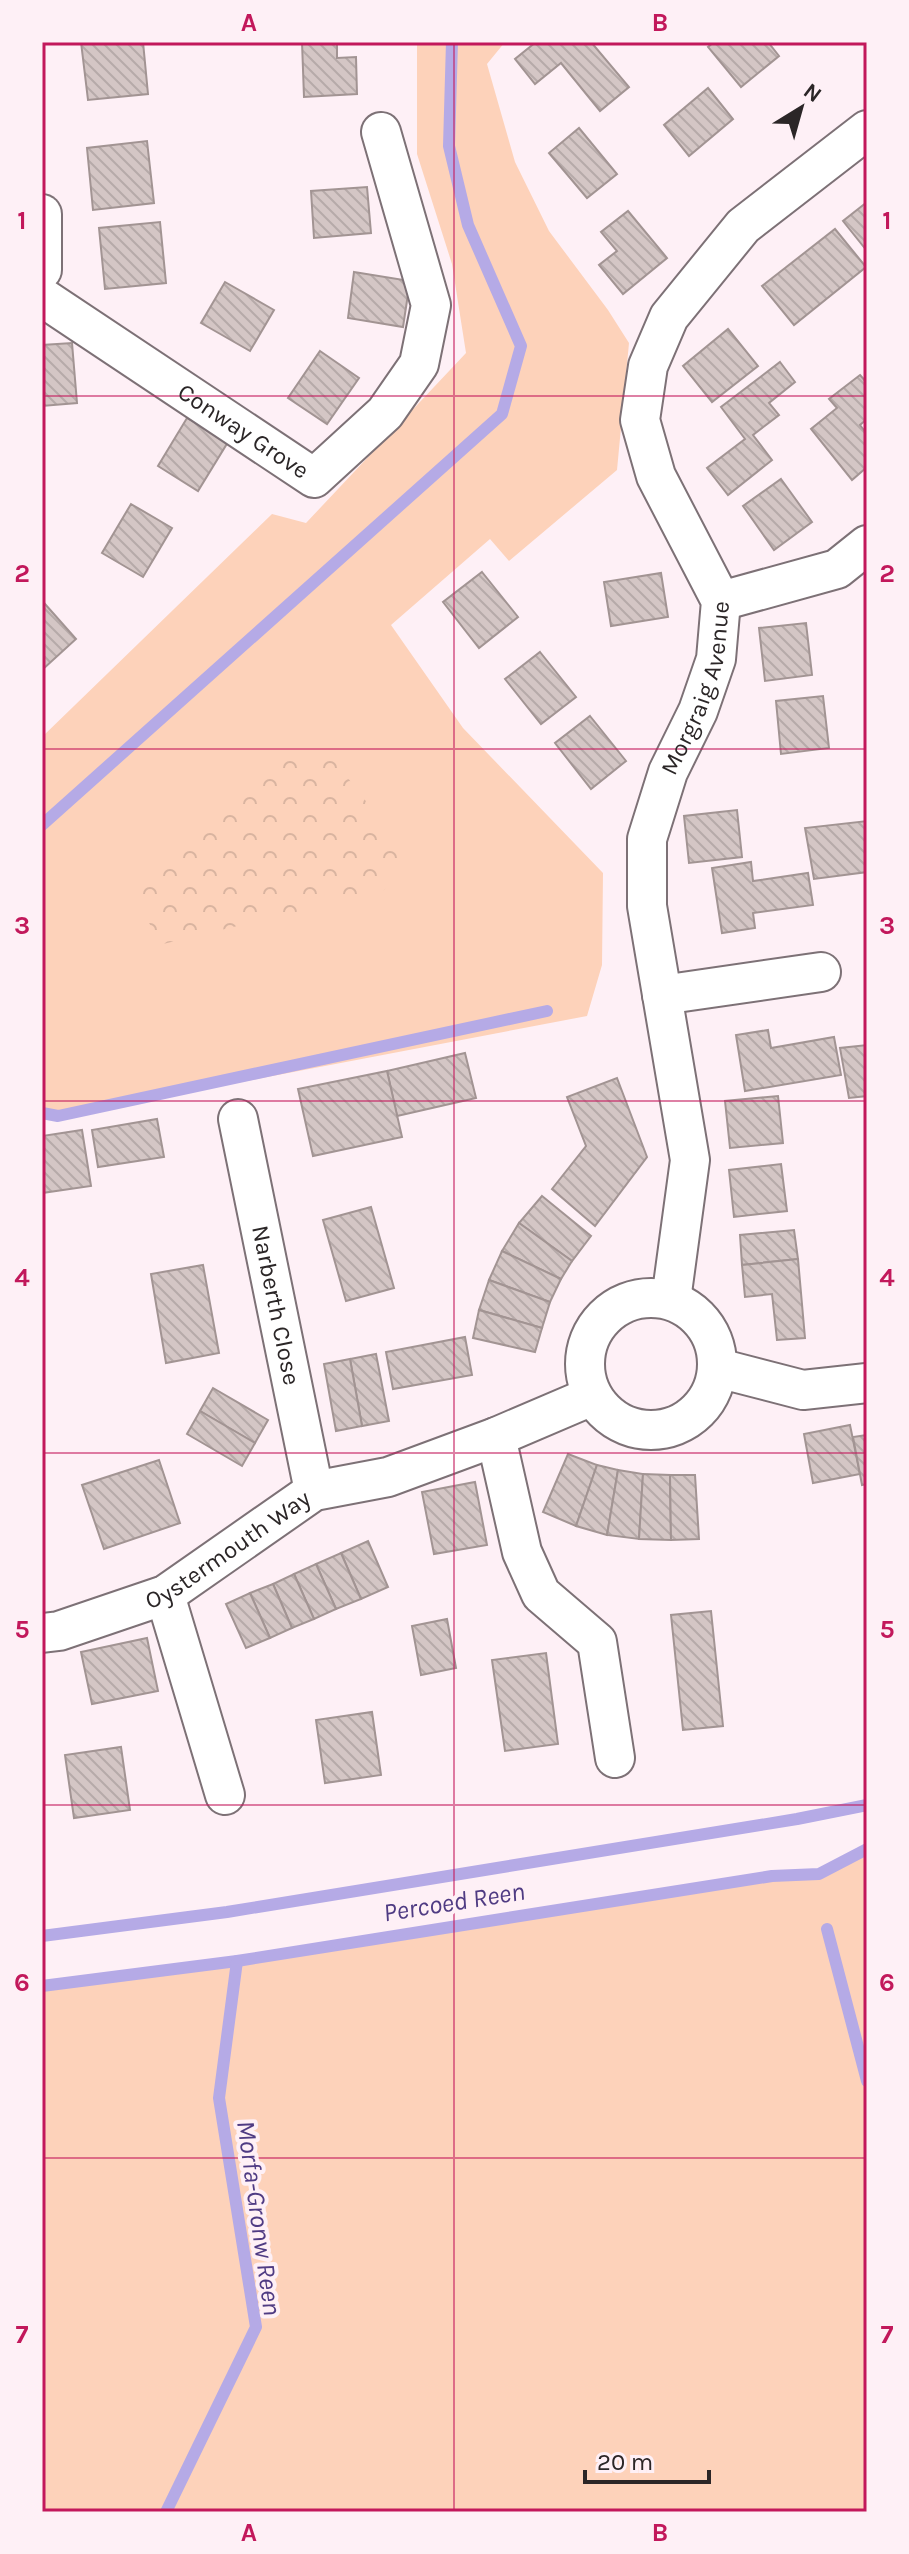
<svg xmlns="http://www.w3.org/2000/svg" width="909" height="2554" viewBox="0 0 909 2554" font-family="Karla,sans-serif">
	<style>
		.grass { fill: #fdd2ba }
		.forest { fill: url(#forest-crowns) }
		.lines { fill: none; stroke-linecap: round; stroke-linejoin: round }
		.stream { stroke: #b5aae6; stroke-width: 12 }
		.building { fill: url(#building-back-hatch); stroke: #a29493; stroke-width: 2 }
		.street-casing { stroke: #7d7176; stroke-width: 42 }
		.street { stroke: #fff; stroke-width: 38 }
		.grid { fill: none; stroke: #c2185b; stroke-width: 2; stroke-opacity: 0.55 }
		.labels { text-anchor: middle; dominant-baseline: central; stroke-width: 8; stroke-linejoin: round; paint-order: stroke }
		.street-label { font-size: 24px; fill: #2b2627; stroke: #fef0f6 }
		.water-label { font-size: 26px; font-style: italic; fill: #4f3b83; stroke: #fef0f6 }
		.neatline { fill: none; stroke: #c2185b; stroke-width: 3 }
		.grid-label { font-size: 26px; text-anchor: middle; font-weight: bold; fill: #c2185b }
	</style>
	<defs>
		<pattern id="forest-crowns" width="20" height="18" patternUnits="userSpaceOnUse" patternTransform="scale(2)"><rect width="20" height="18" fill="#fdd2ba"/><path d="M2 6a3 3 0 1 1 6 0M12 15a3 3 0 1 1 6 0" fill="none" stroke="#d9b4a0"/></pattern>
		<pattern id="building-back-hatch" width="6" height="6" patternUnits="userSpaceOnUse" patternTransform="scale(2)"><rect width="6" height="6" fill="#d4c6c5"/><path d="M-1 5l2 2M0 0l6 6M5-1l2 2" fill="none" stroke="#b6aaa9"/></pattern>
	</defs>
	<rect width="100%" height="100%" fill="#fef0f6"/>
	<g class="grass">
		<path d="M417,42H505L487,64L515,162L549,231L608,310L629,343L617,470L509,561L490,539L391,625L463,728L603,873L602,965L587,1016L42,1120V737L272,514L306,523L466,353L452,264L417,154Z"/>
		<path d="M867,1849V2512H42V1986L237,1961L772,1876L819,1874Z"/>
	</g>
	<path class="forest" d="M282,758L333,759L404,850L396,875L383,891L163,944L133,899Z"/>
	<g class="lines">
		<g class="stream">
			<path d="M42,825L502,414L521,346L468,225L449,146L452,42"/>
			<path d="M42,1113L58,1116L547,1011"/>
			<path d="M827,1929L867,2081"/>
			<path d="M42,1936L227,1912L797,1819L867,1805"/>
			<path d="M42,1986L237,1961L772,1876L819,1874L867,1849"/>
			<path d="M166,2512L256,2327L219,2098L237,1961"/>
		</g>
	</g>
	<g class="building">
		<path d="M81,42H143L148,94L88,100Z"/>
		<path d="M302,42H337V58L356,57L357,94L304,97Z"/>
		<path d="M536,42H591L629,87L600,111L561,63L535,84L515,59Z"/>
		<path d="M714,42H768L779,56L741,87L708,47Z"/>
		<path d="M708,88L733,119L689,156L664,125Z"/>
		<path d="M579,128L617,174L587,198L549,153Z"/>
		<path d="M147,141L154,203L93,210L87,148Z"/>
		<path d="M367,187L371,233L314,238L311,191Z"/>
		<path d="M867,202V251L843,221Z"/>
		<path d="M628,211L667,258L623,294L599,265L617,251L601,232Z"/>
		<path d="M160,222L166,283L105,289L99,228Z"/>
		<path d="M835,229L866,267L794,325L762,286Z"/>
		<path d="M354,272L410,281L403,327L348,318Z"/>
		<path d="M225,282L274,310L250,351L201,323Z"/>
		<path d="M728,329L758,366L712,402L683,366Z"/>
		<path d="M72,343L77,403L42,406V345Z"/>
		<path d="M320,351L359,378L327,424L288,398Z"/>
		<path d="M780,362L795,382L769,403L779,415L753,435L772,460L728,495L707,468L745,439L721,407Z"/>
		<path d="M860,375L867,383V419L860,425L867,434V467L852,480L811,429L837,408L829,399Z"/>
		<path d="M187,418L228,442L198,491L158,466Z"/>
		<path d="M781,479L812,522L774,550L743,506Z"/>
		<path d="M131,504L172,528L143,577L102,553Z"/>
		<path d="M482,572L518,617L479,648L443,602Z"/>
		<path d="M661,573L668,617L611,626L604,582Z"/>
		<path d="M45,604L76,639L42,670V607Z"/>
		<path d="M806,623L812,675L765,681L759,628Z"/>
		<path d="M540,652L576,697L541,724L505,679Z"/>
		<path d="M823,696L829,748L781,754L776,701Z"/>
		<path d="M590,716L626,761L591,789L555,743Z"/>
		<path d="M737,810L742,857L689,863L684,816Z"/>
		<path d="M867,821V872L814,879L805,828Z"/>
		<path d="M751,862L753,881L808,873L813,905L753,913L755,928L722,933L712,868Z"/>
		<path d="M768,1030L771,1048L834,1037L841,1075L745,1091L736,1035Z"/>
		<path d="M867,1045V1096L849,1098L840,1048Z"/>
		<path d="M465,1053L476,1098L397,1116L387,1071Z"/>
		<path d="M387,1071L402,1137L313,1156L298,1089Z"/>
		<path d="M617,1078L647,1157L595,1226L552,1189L586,1146L567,1097Z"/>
		<path d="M778,1096L783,1143L730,1148L725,1101Z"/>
		<path d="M157,1119L164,1157L98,1167L92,1130Z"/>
		<path d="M82,1130L91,1186L42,1193V1136Z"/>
		<path d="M781,1164L787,1211L734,1217L729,1170Z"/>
		<path d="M542,1196L591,1236L572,1261L519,1223Z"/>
		<path d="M371,1207L394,1288L346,1301L323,1220Z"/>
		<path d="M519,1223L572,1261L561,1279L502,1251Z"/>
		<path d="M794,1230L798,1259L742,1265L740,1235Z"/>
		<path d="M502,1251L561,1279L550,1302L489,1280Z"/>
		<path d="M798,1259L805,1338L777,1340L772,1294L745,1297L742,1265Z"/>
		<path d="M203,1265L219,1353L166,1363L151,1274Z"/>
		<path d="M489,1280L550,1302L542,1328L479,1310Z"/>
		<path d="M479,1310L542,1328L535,1352L473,1338Z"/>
		<path d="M465,1337L472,1375L393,1389L386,1352Z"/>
		<path d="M376,1354L389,1421L362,1426L350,1359Z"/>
		<path d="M350,1359L362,1426L336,1431L324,1364Z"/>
		<path d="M213,1388L268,1420L255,1443L200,1411Z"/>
		<path d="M200,1411L255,1443L242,1466L187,1434Z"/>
		<path d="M850,1425L860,1474L813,1483L804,1434Z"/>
		<path d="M867,1435V1484L862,1485L853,1437Z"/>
		<path d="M568,1454L597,1465L576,1526L543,1512Z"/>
		<path d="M159,1460L180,1523L104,1549L82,1485Z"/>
		<path d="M597,1465L618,1470L607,1535L576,1526Z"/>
		<path d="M618,1470L643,1474L639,1539L607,1535Z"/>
		<path d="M643,1474L670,1475L671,1540L639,1539Z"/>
		<path d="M670,1475H695L699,1539L671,1540Z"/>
		<path d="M475,1482L487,1545L434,1554L422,1492Z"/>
		<path d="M368,1541L388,1587L361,1599L341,1553Z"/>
		<path d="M341,1553L361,1599L336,1609L316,1564Z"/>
		<path d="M316,1564L336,1609L314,1619L294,1574Z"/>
		<path d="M294,1574L314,1619L292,1628L273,1584Z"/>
		<path d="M273,1584L292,1628L270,1638L250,1593Z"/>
		<path d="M250,1593L270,1638L246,1648L226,1604Z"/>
		<path d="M711,1611L723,1726L683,1730L671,1615Z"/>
		<path d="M447,1619L456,1668L421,1675L412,1626Z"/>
		<path d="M147,1638L158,1691L92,1704L81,1652Z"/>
		<path d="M546,1653L558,1744L505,1751L492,1660Z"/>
		<path d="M372,1712L381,1775L325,1783L316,1720Z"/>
		<path d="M121,1747L130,1810L74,1818L65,1755Z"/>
	</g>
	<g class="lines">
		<defs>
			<g id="street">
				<path d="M42,214V270"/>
				<path id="s1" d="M42,297L314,478L385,413L419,364L431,305L381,132"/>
				<path d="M721,601L837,569L867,545"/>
				<path d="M662,995L821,972"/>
				<path id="s2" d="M238,1119L314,1491"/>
				<circle cx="651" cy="1364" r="66"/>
				<path id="s3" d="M671,1300L690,1160L647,906V839L668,772L698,711L716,659L721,601L656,476L640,420L648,366L669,317L743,226L867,130"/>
				<path d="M718,1368L803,1390L867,1383"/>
				<path d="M496,1437L522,1552L541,1594L597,1642L615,1758"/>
				<path d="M165,1595L225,1795"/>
				<path id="s4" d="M42,1633L59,1631L165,1595L314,1491L388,1477L496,1437L592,1396"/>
			</g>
		</defs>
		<use href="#street" class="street-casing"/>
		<use href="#street" class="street"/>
	</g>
	<path class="grid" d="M454,42V2512M42,396H867M42,749H867M42,1101H867M42,1453H867M42,1805H867M42,2158H867"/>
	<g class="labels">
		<g class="street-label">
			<text stroke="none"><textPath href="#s1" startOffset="242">Conway Grove</textPath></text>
			<text stroke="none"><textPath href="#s3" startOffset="626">Morgraig Avenue</textPath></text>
			<text stroke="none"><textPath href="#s2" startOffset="190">Narberth Close</textPath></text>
			<text stroke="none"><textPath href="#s4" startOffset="206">Oystermouth Way</textPath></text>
		</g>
		<g class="water-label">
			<text transform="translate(454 1902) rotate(-9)">Percoed Reen</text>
			<text transform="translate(259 2218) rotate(82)">Morfa-Gronw Reen</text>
		</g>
	</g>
	<rect width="909" height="2554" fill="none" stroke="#fef0f6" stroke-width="88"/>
	<g transform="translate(801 108) rotate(37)" stroke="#fef0f6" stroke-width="6" paint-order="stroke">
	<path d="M0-6L14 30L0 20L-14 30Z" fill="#2b2627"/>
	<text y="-12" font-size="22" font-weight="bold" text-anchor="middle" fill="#2b2627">N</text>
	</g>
	<path d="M585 2470v12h124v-12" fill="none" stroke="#2b2627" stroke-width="4"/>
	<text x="597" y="2470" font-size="24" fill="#2b2627" stroke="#fef0f6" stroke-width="6" paint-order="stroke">20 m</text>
	<rect x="44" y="44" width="821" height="2466" class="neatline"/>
	<g class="grid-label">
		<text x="249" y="31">A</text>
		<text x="660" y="31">B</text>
		<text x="22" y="229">1</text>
		<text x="887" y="229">1</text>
		<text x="22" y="582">2</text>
		<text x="887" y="582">2</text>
		<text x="22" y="934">3</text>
		<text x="887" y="934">3</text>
		<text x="22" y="1286">4</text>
		<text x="887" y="1286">4</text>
		<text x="22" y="1638">5</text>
		<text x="887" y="1638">5</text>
		<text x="22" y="1991">6</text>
		<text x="887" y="1991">6</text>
		<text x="22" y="2343">7</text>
		<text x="887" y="2343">7</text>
		<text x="249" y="2541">A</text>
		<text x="660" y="2541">B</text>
	</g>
</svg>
